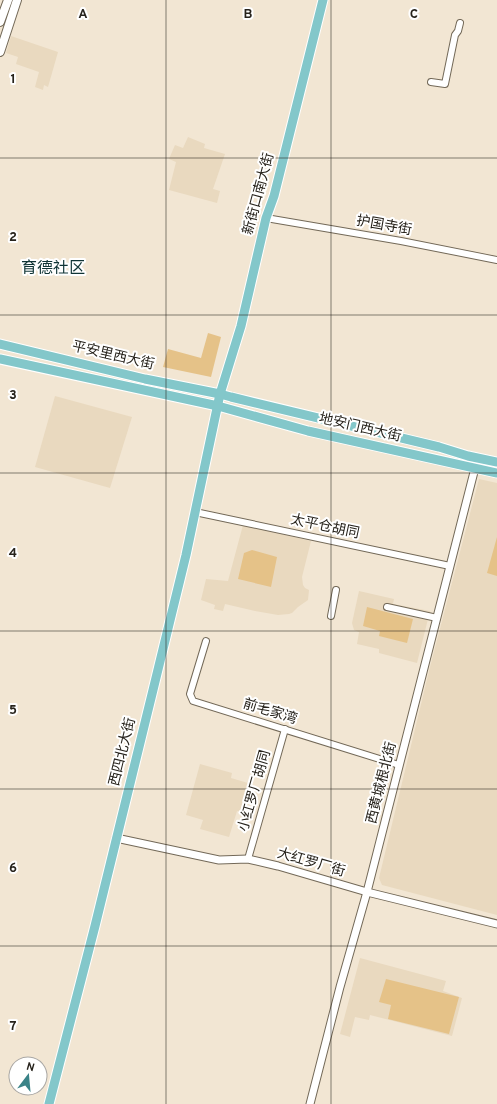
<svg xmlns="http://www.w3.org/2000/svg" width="497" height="1104" viewBox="0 0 497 1104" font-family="Overpass,'Noto Sans SC',sans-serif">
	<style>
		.built { fill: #e9d9bf }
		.green { fill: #e5c288 }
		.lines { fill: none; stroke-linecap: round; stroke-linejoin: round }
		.minor-casing { stroke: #736958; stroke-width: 8 }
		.tertiary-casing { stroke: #736958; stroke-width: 9 }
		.secondary-casing { stroke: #736958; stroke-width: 10 }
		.primary-casing { stroke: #fff; stroke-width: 11 }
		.minor { stroke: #fff; stroke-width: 6 }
		.tertiary { stroke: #fff; stroke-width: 7 }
		.secondary { stroke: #fff; stroke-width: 8 }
		.primary { stroke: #83c7ca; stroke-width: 9 }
		.grid { fill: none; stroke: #27231c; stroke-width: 1; stroke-opacity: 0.55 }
		.labels { text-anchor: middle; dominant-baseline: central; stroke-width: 4; stroke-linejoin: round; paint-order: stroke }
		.street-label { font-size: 14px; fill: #27231c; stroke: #fff }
		.quarter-label { font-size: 16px; fill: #103435; stroke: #fff }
		.grid-label { font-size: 13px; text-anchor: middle; font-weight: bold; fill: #27231c; stroke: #fff; stroke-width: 4; stroke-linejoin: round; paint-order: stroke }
	</style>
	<rect width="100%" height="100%" fill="#f2e6d3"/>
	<g class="built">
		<path d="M11,36L58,52L48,87L44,85L43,90L35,87L39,72L16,64L18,57L6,53Z"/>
		<path d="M188,137L205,144L204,148L225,154L213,189L220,191L217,203L169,190L176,162L169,159L175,145L183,148Z"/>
		<path d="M55,396L132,417L110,488L35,467Z"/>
		<path d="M479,479L497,483V915L382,885L379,878L430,667Z"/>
		<path d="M243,525L311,541L302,577L303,585L305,588L309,590L308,600L298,607L292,613L289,614L278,615L255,611L225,604L223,611L214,609L215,605L201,600L206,579L228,581Z"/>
		<path d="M359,591L394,599L393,604L430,611L417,663L379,653V649L357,644L359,632L354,630L352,623Z"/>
		<path d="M200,764L232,773L231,778L248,783L240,812L237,811L229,837L200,829L203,820L186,815Z"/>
		<path d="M360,958L446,981L443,991L462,998L452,1036L370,1015L369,1020L355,1017L350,1037L340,1034Z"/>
	</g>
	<g class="green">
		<path d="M208,333L221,337L211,377L163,367L168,349L201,358Z"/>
		<path d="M497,537V576L487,573Z"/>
		<path d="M252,550L277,557L271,587L238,579L244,553Z"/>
		<path d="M367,607L413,619L407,643L379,636L380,631L363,626Z"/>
		<path d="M386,979L459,997L449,1034L388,1019L391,1005L379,1002Z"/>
	</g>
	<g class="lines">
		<defs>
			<g id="minor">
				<path d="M431,82L445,84L455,35L458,31L460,23"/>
				<path d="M266,218L401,241L497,260"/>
				<path d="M195,512L450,566"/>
				<path d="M387,607L437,618"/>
				<path d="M331,616L336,590"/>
				<path d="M206,641L190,694L193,701L399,765"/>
				<path d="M248,859L285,729"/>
			</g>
			<g id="tertiary">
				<path d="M116,838L219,860L248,859L278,866L367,892L497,924"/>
				<path d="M310,1104L340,987L367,892L475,468L468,456"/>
			</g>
			<g id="secondary">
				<path d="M0,22L8,0"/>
				<path d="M0,52L17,0"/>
			</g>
			<g id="primary">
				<path d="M0,344L145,379L220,394L231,397L439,447L468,456L497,462"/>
				<path d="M0,359L218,406L308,431L497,473"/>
				<path d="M49,1104L95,926L153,690L186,555L220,394L241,326L266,218L274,196L323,0"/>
			</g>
		</defs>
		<use href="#minor" class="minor-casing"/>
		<use href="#tertiary" class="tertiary-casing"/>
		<use href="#secondary" class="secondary-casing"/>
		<use href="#primary" class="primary-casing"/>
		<use href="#minor" class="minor"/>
		<use href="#tertiary" class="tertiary"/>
		<use href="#secondary" class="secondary"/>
		<use href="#primary" class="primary"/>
	</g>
	<path class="grid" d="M166,0V1104M331,0V1104M0,158H497M0,315H497M0,473H497M0,631H497M0,789H497M0,946H497"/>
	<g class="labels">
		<g class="street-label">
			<text transform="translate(259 194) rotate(-75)">新街口南大街</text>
			<text transform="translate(384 226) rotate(10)">护国寺街</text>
			<text transform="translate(113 356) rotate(13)">平安里西大街</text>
			<text transform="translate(360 428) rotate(13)">地安门西大街</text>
			<text transform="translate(325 527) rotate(12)">太平仓胡同</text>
			<text transform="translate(270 712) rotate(17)">前毛家湾</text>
			<text transform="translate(123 752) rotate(-76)">西四北大街</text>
			<text transform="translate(382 783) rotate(-76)">西黄城根北街</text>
			<text transform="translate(255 791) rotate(-74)">小红罗厂胡同</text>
			<text transform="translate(311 863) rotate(16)">大红罗厂街</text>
		</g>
		<g class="quarter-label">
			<text x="53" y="269">育德社区</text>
		</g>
	</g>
	<g class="grid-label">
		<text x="83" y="18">A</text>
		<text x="248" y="18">B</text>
		<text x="414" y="18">C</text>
		<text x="13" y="83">1</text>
		<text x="13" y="241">2</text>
		<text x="13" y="399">3</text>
		<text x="13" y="557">4</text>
		<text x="13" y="714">5</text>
		<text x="13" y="872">6</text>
		<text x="13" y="1030">7</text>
	</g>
	<g transform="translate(28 1076) rotate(16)"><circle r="19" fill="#ffffff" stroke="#a9a7a4"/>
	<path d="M0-3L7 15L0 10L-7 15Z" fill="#3a8387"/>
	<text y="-6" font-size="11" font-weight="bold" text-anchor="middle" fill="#27231c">N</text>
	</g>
</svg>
